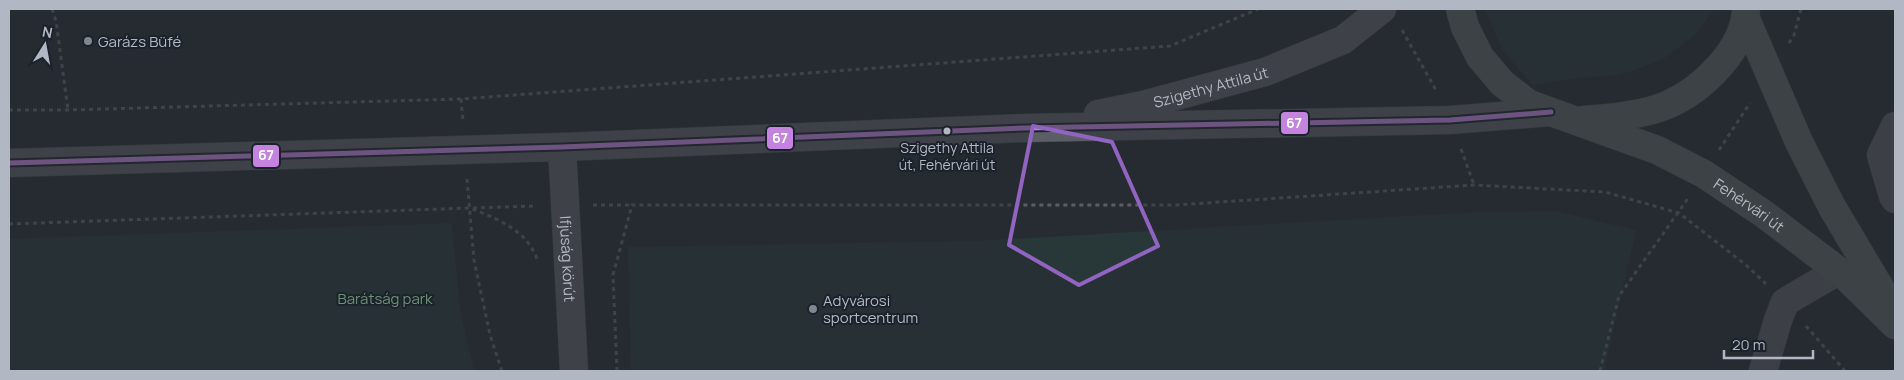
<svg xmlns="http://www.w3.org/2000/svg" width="1904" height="380" viewBox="0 0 1904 380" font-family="Manrope,sans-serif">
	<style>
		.green { fill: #283738 }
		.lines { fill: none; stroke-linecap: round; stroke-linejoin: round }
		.street-casing { stroke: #44484d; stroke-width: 29 }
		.secondary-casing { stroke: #44484d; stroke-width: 29 }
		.primary-casing { stroke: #44484f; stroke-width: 29 }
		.path { stroke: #5b5f64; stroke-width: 3; stroke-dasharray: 4 4; stroke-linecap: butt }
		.street { stroke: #575a60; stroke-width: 28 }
		.secondary { stroke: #5b5e64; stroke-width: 28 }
		.primary { stroke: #595d62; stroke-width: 28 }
		.bus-1-casing { stroke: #1b222b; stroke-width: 9 }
		.bus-1 { stroke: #c483df; stroke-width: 5 }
		.marked { fill: none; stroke: #9164c1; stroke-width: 4; stroke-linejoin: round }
		.poi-dot { fill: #818790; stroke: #1b222b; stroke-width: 2 }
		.bus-dot { fill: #b1b8c3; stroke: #1b222b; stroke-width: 2 }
		.labels { text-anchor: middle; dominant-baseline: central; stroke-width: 4; stroke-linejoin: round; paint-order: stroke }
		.bus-label { font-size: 14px; fill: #b1b8c3; stroke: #1b222b }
		.poi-label { font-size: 15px; fill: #b1b8c3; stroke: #1b222b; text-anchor: start }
		.street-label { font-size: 15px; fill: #b1b8c3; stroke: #1b222b }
		.park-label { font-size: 15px; fill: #6b9173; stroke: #1b222b }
		.line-badge { stroke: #1b222b; stroke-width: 2 }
		.badge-label { font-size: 14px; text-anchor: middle; font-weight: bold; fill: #fff }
	</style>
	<rect width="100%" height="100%" fill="#272c32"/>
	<g class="green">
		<path d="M1485,9H1715L1695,35L1662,60L1620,75L1576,78L1533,85L1502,50Z"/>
		<path d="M1555,211L1636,230L1604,371H631L628,247L976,241L1481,212Z"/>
		<path d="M452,223L460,310L474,371H9V239Z"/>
	</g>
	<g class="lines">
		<defs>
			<g id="street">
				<path d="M1895,126L1881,155L1893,196L1895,199"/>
				<path d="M1763,371L1778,320L1785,302L1838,271"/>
			</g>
			<g id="secondary">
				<path id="s1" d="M1098,114L1143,105L1265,72L1343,40L1382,9"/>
				<path id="s2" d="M562,147L574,371"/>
				<path d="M9,163L562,147L1025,128L1450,120L1551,112"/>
			</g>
			<g id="primary">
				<path id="s3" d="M1460,9L1465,27L1480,57L1502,83L1529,104L1657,150L1704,174L1764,214L1844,275L1895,325"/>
				<path d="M1746,19L1799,142L1832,207L1892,308"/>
				<path d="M1584,120C1609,118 1644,115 1667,105C1702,90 1745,49 1746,9"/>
			</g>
		</defs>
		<use href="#street" class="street-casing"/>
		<use href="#secondary" class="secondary-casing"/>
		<use href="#primary" class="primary-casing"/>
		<g class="path">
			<path d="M52,9L56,21L68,110"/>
			<path d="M1402,30L1437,92"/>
			<path d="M1789,43L1794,35L1801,9"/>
			<path d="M461,99L463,121"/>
			<path d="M9,110H68L461,99L1170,46L1258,9"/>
			<path d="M1461,149L1474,185"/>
			<path d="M1719,150L1750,103"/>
			<path d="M467,179L474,260L490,335L502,371"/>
			<path d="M593,205H631"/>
			<path d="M473,208L536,206"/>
			<path d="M9,224L470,208C497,219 526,229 537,259"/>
			<path d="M1806,326L1845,371"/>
			<path d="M617,371L613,275L632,205H1176L1474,185L1605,192L1679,213L1746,265L1766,284"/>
			<path d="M1600,371L1619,296L1689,197"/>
		</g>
		<use href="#street" class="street"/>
		<use href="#secondary" class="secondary"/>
		<use href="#primary" class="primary"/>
		<defs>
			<path id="bus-1" d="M9,163L562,147L1025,128L1450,120L1551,112"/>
		</defs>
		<use href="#bus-1" class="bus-1-casing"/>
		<use href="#bus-1" class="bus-1"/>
	</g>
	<path d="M0 0H1904V380H0ZM1033,126L1112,142L1158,246L1079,285L1009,245Z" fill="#272c32" fill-opacity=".55" fill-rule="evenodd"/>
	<path class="marked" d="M1033,126L1112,142L1158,246L1079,285L1009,245Z"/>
	<g class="poi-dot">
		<circle cx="88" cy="41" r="5"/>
		<circle cx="813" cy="309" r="5"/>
	</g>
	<circle class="bus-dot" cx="947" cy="131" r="4.5"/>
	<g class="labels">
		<g class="bus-label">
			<text x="947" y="147">Szigethy Attila<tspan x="947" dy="17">út, Fehérvári út</tspan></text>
		</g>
		<g class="poi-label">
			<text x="98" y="41">Garázs Büfé</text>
			<text x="823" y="300">Adyvárosi<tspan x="823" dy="17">sportcentrum</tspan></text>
		</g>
		<g class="street-label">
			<text stroke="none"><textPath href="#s1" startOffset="116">Szigethy Attila út</textPath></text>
			<text stroke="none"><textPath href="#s3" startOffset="364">Fehérvári út</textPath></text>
			<text stroke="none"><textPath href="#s2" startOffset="112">Ifjúság körút</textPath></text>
		</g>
		<g class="park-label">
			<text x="385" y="298">Barátság park</text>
		</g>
	</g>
	<g class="line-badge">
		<rect x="1280" y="111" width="29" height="24" rx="5" fill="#c483df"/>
		<rect x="766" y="126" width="28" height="24" rx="5" fill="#c483df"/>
		<rect x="252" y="144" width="28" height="24" rx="5" fill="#c483df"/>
	</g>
	<g class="badge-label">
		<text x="1294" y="128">67</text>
		<text x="780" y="143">67</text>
		<text x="266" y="160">67</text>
	</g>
	<rect width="1904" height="380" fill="none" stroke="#b1b8c3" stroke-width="20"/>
	<g transform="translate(45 45) rotate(11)" stroke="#1b222b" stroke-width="4" paint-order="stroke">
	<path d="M0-4L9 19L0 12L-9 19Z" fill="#b1b8c3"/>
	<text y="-8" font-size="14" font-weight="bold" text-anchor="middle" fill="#b1b8c3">N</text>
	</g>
	<path d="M1724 350v8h89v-8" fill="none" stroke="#b1b8c3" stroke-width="2.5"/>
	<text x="1732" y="350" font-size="15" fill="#b1b8c3" stroke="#1b222b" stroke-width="4" paint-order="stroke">20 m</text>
</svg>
